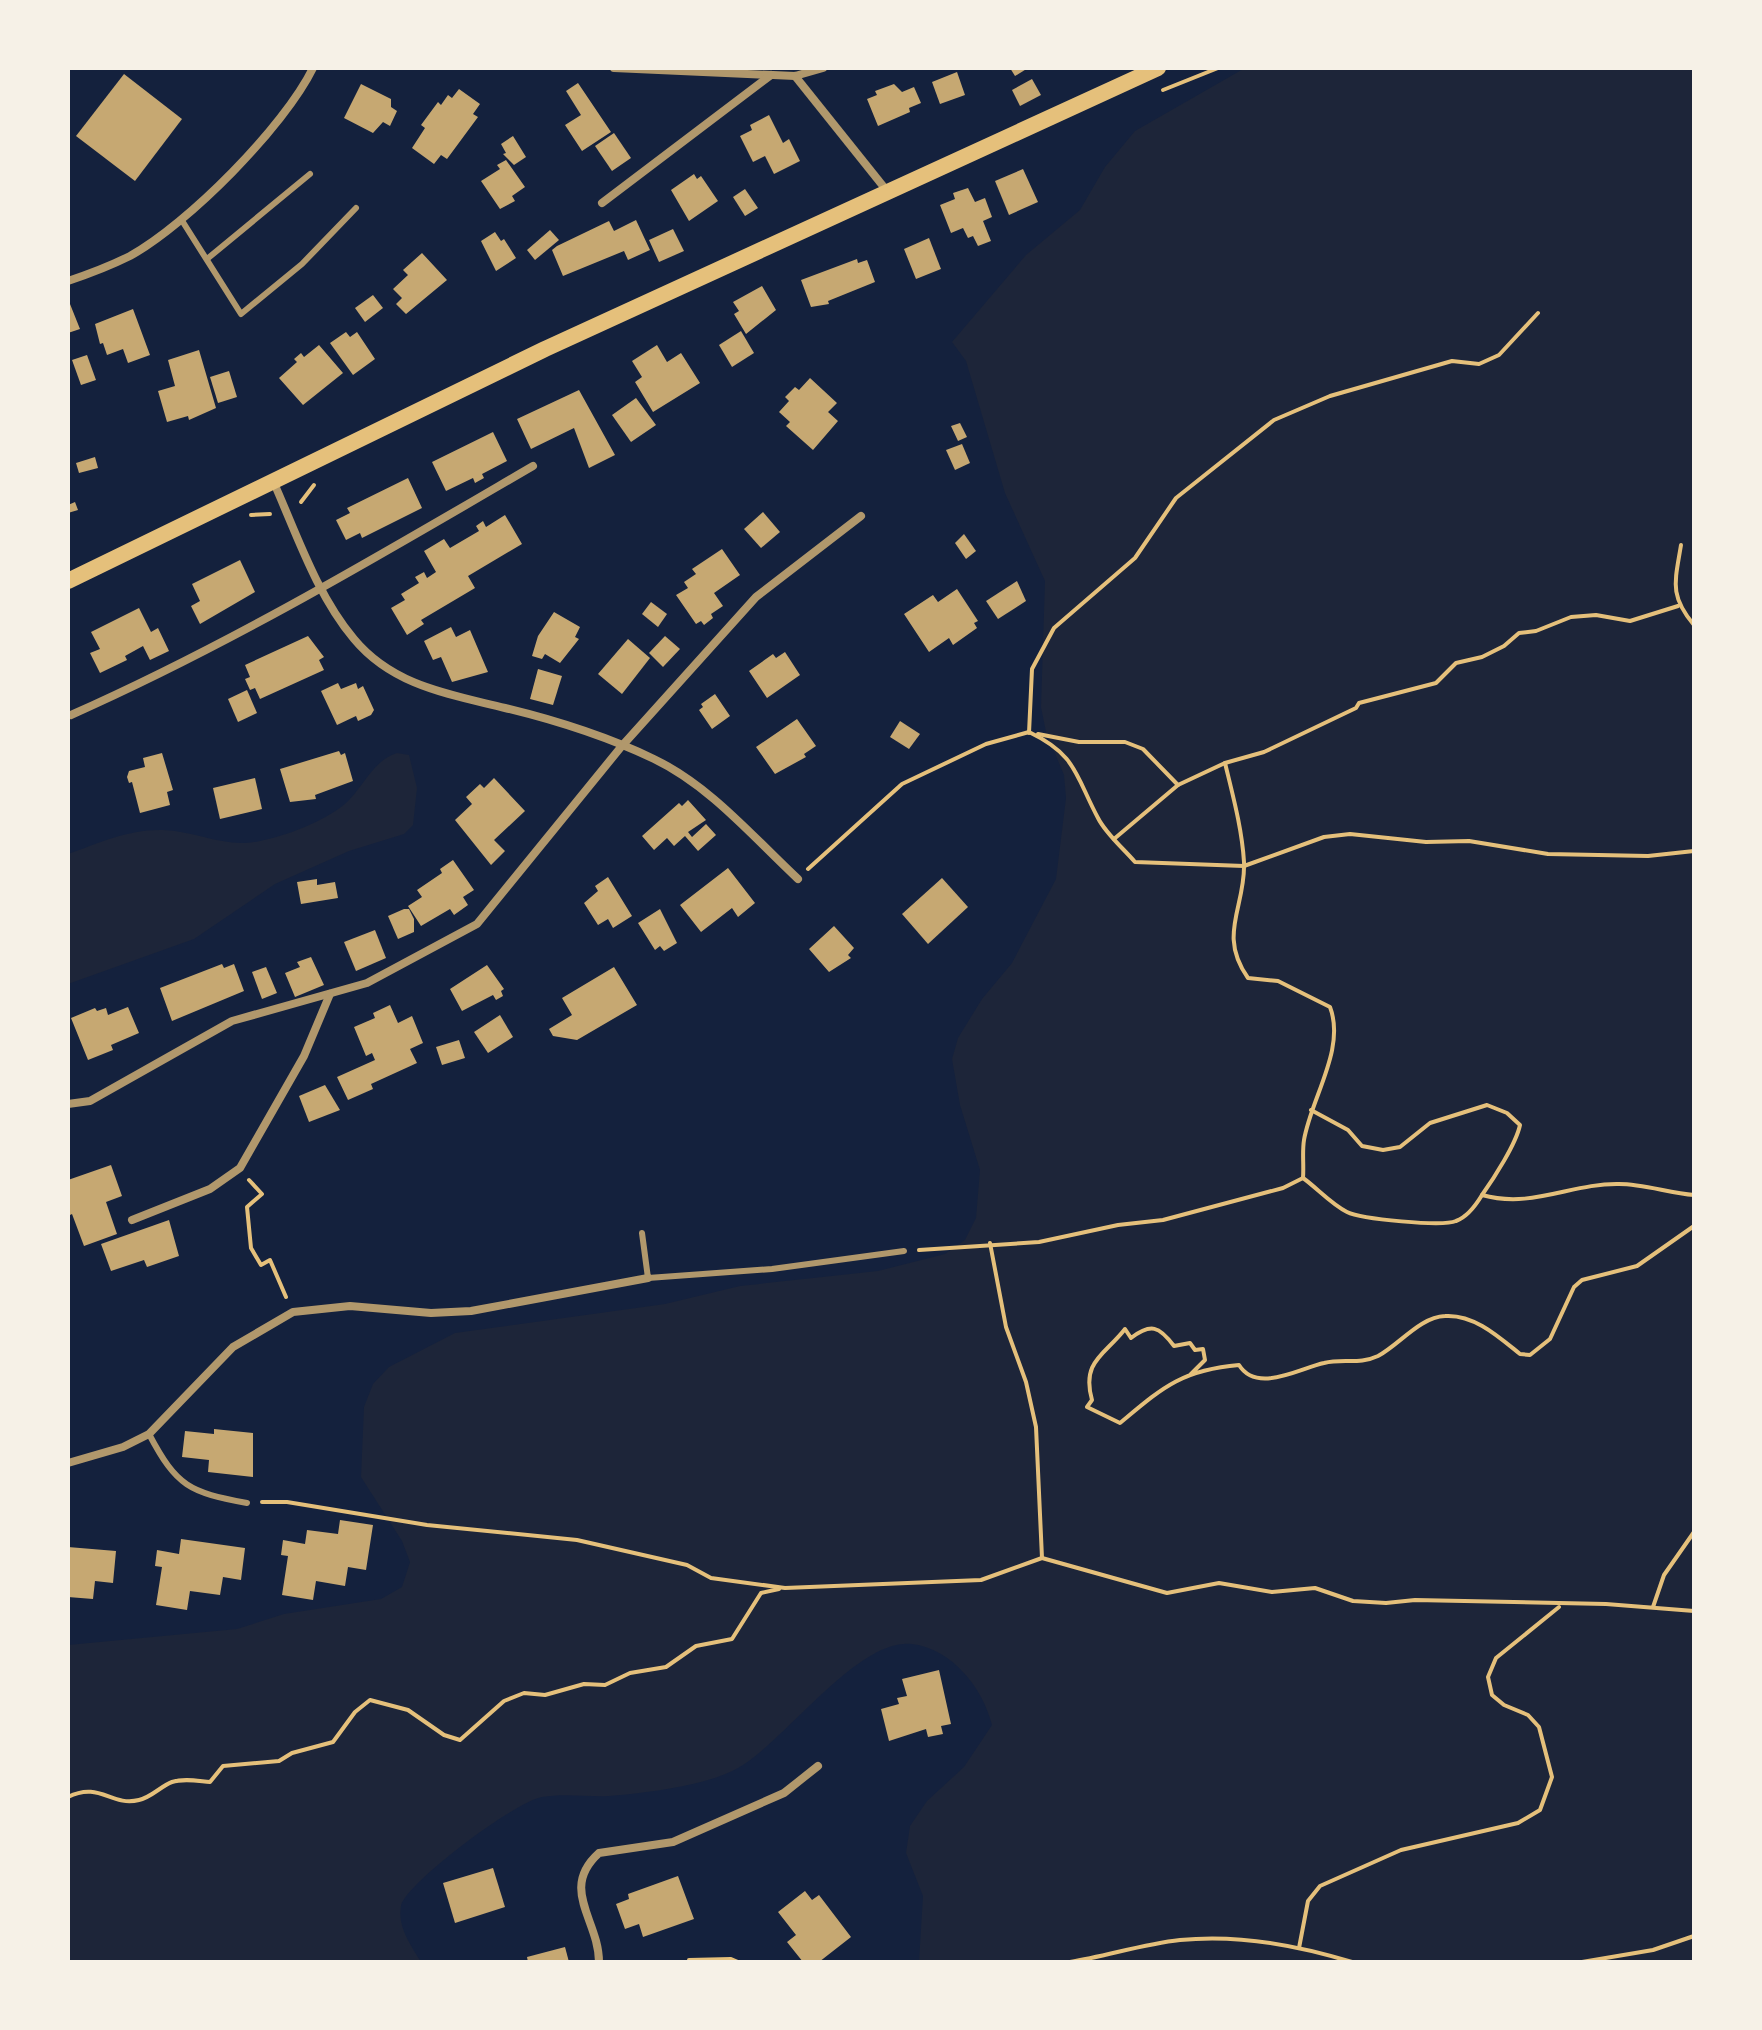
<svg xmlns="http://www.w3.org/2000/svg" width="1762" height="2030" viewBox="0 0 1762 2030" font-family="'Archivo Narrow',sans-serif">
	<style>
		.green { fill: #1d2539 }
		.building { fill: #c6a872 }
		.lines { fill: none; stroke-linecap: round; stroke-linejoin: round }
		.path { stroke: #e5c07b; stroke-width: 4 }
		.service { stroke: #b1986c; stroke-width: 6 }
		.minor { stroke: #b1986c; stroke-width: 8 }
		.secondary { stroke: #e5c07b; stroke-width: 16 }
	</style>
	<rect width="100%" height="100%" fill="#14213d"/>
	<g class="green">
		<path d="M1245,68H1694V1962H919L923,1896L906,1853L910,1826L927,1801L964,1767L992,1725C983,1689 953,1649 912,1644C857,1638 786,1741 738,1768C706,1786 645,1793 609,1796C587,1797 564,1793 542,1797C516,1801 406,1883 401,1906C397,1927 411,1945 421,1962H68V1645L237,1629L284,1614L381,1599L402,1587L410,1562L402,1541L361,1477L364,1407L373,1384L389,1367L455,1333L665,1304L740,1286L878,1271L945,1254L965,1240L976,1218L980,1170L960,1105L952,1059L958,1038L982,999L1012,963L1056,879L1066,798L1064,775L1046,732L1041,707L1045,581L1005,493L966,361L952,342L1026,255L1080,210L1105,167L1135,131Z"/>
		<path d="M397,753L409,755L417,788L413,825L404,834L349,851L275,884L194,939L68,984V854C99,843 129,829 163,830C197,831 226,849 260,841C288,835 323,822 345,804C363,788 373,760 397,753Z"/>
	</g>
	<g class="building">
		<path d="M1010,68H1028L1015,76Z"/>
		<path d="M957,72L965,95L940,104L932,82Z"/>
		<path d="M124,74L182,119L135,181L76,136Z"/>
		<path d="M1032,79L1041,95L1020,106L1012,90Z"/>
		<path d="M578,83L611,132L582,151L565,125L581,115L566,91Z"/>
		<path d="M361,84L391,99V107L397,111L390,126L383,122L373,133L344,118Z"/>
		<path d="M894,84L902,92L914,87L921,103L909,108L910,112L878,126L867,99L877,95L875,91Z"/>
		<path d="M459,89L480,104L473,114L478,117L447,159L441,155L434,164L412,148L425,128L421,125L438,102L441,105L448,95L452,98Z"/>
		<path d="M769,115L783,143L789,139L800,161L774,174L765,156L753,162L740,136L752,130L750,125Z"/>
		<path d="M614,133L631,158L612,171L595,146Z"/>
		<path d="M513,136L526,157L514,165L503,154L506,153L501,144Z"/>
		<path d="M506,160L525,187L512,196L515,201L500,209L481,181L500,169L497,165Z"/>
		<path d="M1023,169L1038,202L1009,215L995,181Z"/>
		<path d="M694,174L697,179L701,176L718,201L689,221L671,190Z"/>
		<path d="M968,188L975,202L985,198L992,217L983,221L991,241L978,246L973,236L968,238L963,228L951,233L940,205L955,199L953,193Z"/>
		<path d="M745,189L758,208L745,216L733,197Z"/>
		<path d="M636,220L650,250L628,260L624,251L563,276L552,250L557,246L609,221L614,231Z"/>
		<path d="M673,229L684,251L659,262L649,240Z"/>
		<path d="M550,230L559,240L535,260L527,250Z"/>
		<path d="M495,232L501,241L504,239L516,258L496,271L481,241Z"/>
		<path d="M929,238L941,269L916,279L904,249Z"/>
		<path d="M422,253L447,280L406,314L396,304L402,298L393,289L408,275L403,270Z"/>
		<path d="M857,259L858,263L867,260L875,282L828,301L829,304L811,307L801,280Z"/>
		<path d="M762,286L776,310L746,334L734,314L739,311L733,302Z"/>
		<path d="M373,295L383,308L365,322L355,308Z"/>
		<path d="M70,304L80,329L68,333V305Z"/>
		<path d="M133,309L150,355L128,363L123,349L107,355L103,343L100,344L95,324Z"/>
		<path d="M741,331L754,353L732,367L719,345Z"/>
		<path d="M346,332L350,337L357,332L375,359L353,375L330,343Z"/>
		<path d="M319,345L343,373L303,405L279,378L297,362L294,359L301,353L304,357Z"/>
		<path d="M657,345L667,362L681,353L700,383L653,412L635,382L642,377L632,361Z"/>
		<path d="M199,350L216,408L189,420L188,416L167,422L158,391L175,386L168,360Z"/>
		<path d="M87,355L96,380L81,385L72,360Z"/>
		<path d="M229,371L237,397L218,403L210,377Z"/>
		<path d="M810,378L837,403L828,412L838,421L813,450L786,426L790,422L779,412L789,401L785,397L795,387L799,390Z"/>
		<path d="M579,390L615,455L589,468L574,428L531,449L517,419Z"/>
		<path d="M636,398L656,425L631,442L612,415Z"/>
		<path d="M960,423L967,437L958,441L951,426Z"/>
		<path d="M493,432L507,461L482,474L484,478L475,483L473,478L446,491L432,462Z"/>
		<path d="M962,444L970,463L955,470L946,450Z"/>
		<path d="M95,457L98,468L79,473L76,463Z"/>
		<path d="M408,478L422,508L362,538L360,533L346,540L336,520L350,513L347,508Z"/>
		<path d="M75,502L78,510L68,513V505Z"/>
		<path d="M763,512L780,532L761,548L744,529Z"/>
		<path d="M505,515L522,544L468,576L475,588L421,620L424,624L407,635L391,608L405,600L401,594L419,583L415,577L424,572L427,578L436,572L424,551L444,539L450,548L479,531L476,526L483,521L486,527Z"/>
		<path d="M964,534L976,551L966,559L955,543Z"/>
		<path d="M722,549L740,575L714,593L723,606L711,614L713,618L704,625L701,621L696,624L676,595L688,588L684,582L696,574L692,569Z"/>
		<path d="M240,560L255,592L200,624L191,606L200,601L192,584Z"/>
		<path d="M1017,581L1026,601L998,619L986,601Z"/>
		<path d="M957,589L978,621L974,623L977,628L953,645L949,638L929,652L904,614L933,595L938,602Z"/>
		<path d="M651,602L667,614L658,627L642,614Z"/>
		<path d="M139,608L151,632L158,628L169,651L150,660L143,646L125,656L127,660L100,673L90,653L100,649L91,632Z"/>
		<path d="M554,612L580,627L575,637L579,639L560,663L545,654L542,659L532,656L538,636Z"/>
		<path d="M451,627L456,637L470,630L488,672L452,682L441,657L433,660L424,641Z"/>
		<path d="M308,636L324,657L319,660L324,670L260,699L255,688L250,690L245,679L250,677L245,665Z"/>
		<path d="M665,636L680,649L663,667L649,653Z"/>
		<path d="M628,639L650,658L622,694L598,674Z"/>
		<path d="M785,652L800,675L767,698L749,671L773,654L776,658Z"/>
		<path d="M538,669L562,676L553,705L530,699Z"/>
		<path d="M338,683L341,689L356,683L358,689L363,686L374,710L371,715L358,721L356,716L337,725L321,691Z"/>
		<path d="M247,690L257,713L238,722L228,699Z"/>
		<path d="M715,694L730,716L712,729L699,710L703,707L701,704Z"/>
		<path d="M797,719L816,746L804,754L806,757L775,774L756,747Z"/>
		<path d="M900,721L920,734L909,749L890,737Z"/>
		<path d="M339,751L341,755L345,753L353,781L315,795L316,799L290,802L280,769Z"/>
		<path d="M162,753L173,790L167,792L170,805L140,813L132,782L129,783L127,777L129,771L145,767L143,758Z"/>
		<path d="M255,778L262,809L220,819L213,788Z"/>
		<path d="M494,778L525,811L494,840L505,851L491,865L455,820L472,804L466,797L480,784L484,788Z"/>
		<path d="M688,800L706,820L688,832L692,837L706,824L716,835L698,851L685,836L674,846L667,838L654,850L642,836L679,803L682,806Z"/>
		<path d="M453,860L474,890L463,897L468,905L454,915L450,909L421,926L408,906L422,897L417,890L442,873L440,869Z"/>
		<path d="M728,868L755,903L738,917L732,908L701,932L680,905Z"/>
		<path d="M608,877L632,916L613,928L608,919L598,925L584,903L598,891L595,886Z"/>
		<path d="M942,878L968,907L928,944L902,914Z"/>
		<path d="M317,879V885L335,882L338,898L301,904L297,882Z"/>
		<path d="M404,909H409L414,919V932L398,939L388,916Z"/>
		<path d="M660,909L677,943L664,951L660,946L655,950L638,923Z"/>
		<path d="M834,926L854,948L848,955L851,958L829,972L809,949Z"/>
		<path d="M375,930L386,958L356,971L344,942Z"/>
		<path d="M311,957L324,985L295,997L285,973L300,967L297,962Z"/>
		<path d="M222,964L224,968L234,964L244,991L172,1021L160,988Z"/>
		<path d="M487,965L504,989L501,991L503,996L496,1000L493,995L462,1011L450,989Z"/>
		<path d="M266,967L277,993L262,999L252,972Z"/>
		<path d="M614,967L637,1005L577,1040L553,1036L549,1029L572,1015L562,998Z"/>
		<path d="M390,1005L398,1023L412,1016L423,1043L410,1049L417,1063L371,1084L373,1089L348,1100L337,1077L375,1060L372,1053L366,1056L354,1027L375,1018L373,1013Z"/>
		<path d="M128,1007L139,1033L111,1045L113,1050L88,1060L71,1018L95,1008L97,1011L106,1008L108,1015Z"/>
		<path d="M500,1015L513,1037L488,1053L474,1032Z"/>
		<path d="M459,1040L465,1058L442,1065L436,1047Z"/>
		<path d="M325,1085L340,1110L309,1122L299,1096Z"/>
		<path d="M111,1165L122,1196L106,1202L117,1234L84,1246L72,1214L68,1216V1180Z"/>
		<path d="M169,1220L179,1256L147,1267L144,1260L111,1271L101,1244Z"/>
		<path d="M214,1429L253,1433V1477L208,1472L209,1460L182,1457L185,1431L214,1434Z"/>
		<path d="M340,1520L373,1525L366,1570L348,1567L345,1586L316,1581L313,1600L282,1595L288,1556L281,1555L283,1540L305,1544L307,1530L338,1534Z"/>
		<path d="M181,1539L245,1548L241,1580L223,1577L220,1595L190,1591L187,1610L156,1605L162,1567L155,1566L157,1550L179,1554Z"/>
		<path d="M68,1547L116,1551L113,1583L95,1581L93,1599L68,1597Z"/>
		<path d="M939,1670L951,1724L941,1726L943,1734L928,1737L926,1729L889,1741L881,1709L899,1704L897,1698L907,1696L902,1679Z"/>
		<path d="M493,1868L505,1907L455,1923L443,1883Z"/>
		<path d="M678,1876L694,1919L643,1937L639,1924L625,1929L616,1904L629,1899L628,1894Z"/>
		<path d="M805,1891L812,1900L819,1895L851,1937L819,1962H803L787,1942L796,1935L778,1912Z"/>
		<path d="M565,1947L569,1962H528L527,1957Z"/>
	</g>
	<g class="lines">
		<g class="path">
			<path d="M1163,90L1218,68"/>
			<path d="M301,502L314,485"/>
			<path d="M251,515L270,514"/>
			<path d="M1681,545C1675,582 1669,595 1694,625"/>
			<path d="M1029,733L1032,669L1054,628L1135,558L1176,498L1274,420L1330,396L1452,361L1479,364L1499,355L1538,313"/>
			<path d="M1038,734L1079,742H1125L1143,749L1178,785"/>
			<path d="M1225,763C1233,796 1242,829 1244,862C1246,907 1217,934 1248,978L1278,981L1330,1007C1346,1049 1311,1098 1304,1140C1302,1152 1304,1165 1303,1178"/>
			<path d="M1114,839L1178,785L1225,763L1264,752L1356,708L1359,703L1436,683L1456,663L1482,657L1504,646L1519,633L1536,631L1571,617L1596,615L1630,621L1678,606"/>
			<path d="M808,869L902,784L986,744L1029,732C1077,755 1075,775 1098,818C1106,834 1123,848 1135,862L1244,866L1324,837L1350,834L1426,842L1469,841L1548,854L1648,856L1694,851"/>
			<path d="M1311,1110L1348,1130L1362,1146L1383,1150L1400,1147L1430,1123L1487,1105L1507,1113L1520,1125C1516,1144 1494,1178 1482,1195C1532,1209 1572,1183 1619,1184C1644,1184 1669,1193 1694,1195"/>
			<path d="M1303,1178C1317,1188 1331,1204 1347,1212C1361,1219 1442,1227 1456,1221C1467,1217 1476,1205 1482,1195"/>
			<path d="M249,1180L262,1194L247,1207L251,1248L261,1265L270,1260L286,1297"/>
			<path d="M990,1243L1006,1327L1026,1382L1036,1427L1042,1558"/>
			<path d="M919,1250L1039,1242L1118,1225L1163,1220L1283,1188L1303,1178"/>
			<path d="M1190,1375L1205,1360L1203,1349L1195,1350L1190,1343L1174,1346C1159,1326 1151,1323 1131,1338L1125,1329C1105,1355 1081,1361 1092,1400L1087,1407L1120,1423C1162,1388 1181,1370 1239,1365C1257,1394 1300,1368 1324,1363C1343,1358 1359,1365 1378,1356C1400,1344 1420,1317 1445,1316C1474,1314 1499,1337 1520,1354L1530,1355L1550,1339L1574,1287L1582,1280L1637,1266L1694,1226"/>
			<path d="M262,1502H287L427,1525L577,1540L687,1565L711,1578L785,1588L981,1580L1042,1558L1167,1593L1219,1583L1272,1592L1315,1588L1353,1601L1386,1603L1415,1600L1606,1604L1694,1611"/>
			<path d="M1653,1607L1664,1575L1694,1532"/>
			<path d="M68,1797C100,1781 111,1807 139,1800C152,1797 161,1786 172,1782C184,1778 198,1781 210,1782L223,1766L279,1761L292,1753L333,1742L355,1712L370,1700L408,1710L444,1735L460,1740L504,1701L524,1693L545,1695L584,1684L605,1685L630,1673L666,1667L696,1646L732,1639L761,1593L779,1589"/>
			<path d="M1299,1948L1308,1901L1320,1886L1401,1850L1518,1823L1540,1810L1552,1777L1539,1727L1528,1715L1504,1705L1492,1695L1488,1677L1496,1658L1559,1607"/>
			<path d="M689,1960L731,1959L738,1962"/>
			<path d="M1070,1962C1107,1956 1143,1944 1180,1940C1239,1934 1297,1945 1352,1962"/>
			<path d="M1582,1962L1653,1950L1694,1936"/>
		</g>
		<g class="service">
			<path d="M181,219L241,314L302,264L356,208"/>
			<path d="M207,259L310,174"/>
			<path d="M642,1233L648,1278L772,1269L904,1251"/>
			<path d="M149,1434C177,1487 189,1492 247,1503"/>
		</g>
		<g class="minor">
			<path d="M614,68L795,76L823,68"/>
			<path d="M795,76L887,191"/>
			<path d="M602,203L771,75"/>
			<path d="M68,281C89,274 110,266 130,256C188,224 284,127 313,68"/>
			<path d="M274,483C297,535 317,595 354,639C393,686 449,694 505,708C555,720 608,737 654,759C710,786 752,836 798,879"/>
			<path d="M71,715C231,644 382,554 533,466"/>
			<path d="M68,1104L90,1101L232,1021L367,983L477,924L621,747L756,597L861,516"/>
			<path d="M132,1220L210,1189L240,1168L304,1056L330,994"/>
			<path d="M68,1463L123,1447L149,1434L233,1347L293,1312L350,1306L431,1313L471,1311L648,1278"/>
			<path d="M599,1962C599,1920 559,1889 599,1853L673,1842L784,1793L818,1766"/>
		</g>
		<path class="secondary" d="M68,581L545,349L1158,68"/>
	</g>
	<rect width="1762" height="2030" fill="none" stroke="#f6f1e7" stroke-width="140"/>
</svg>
